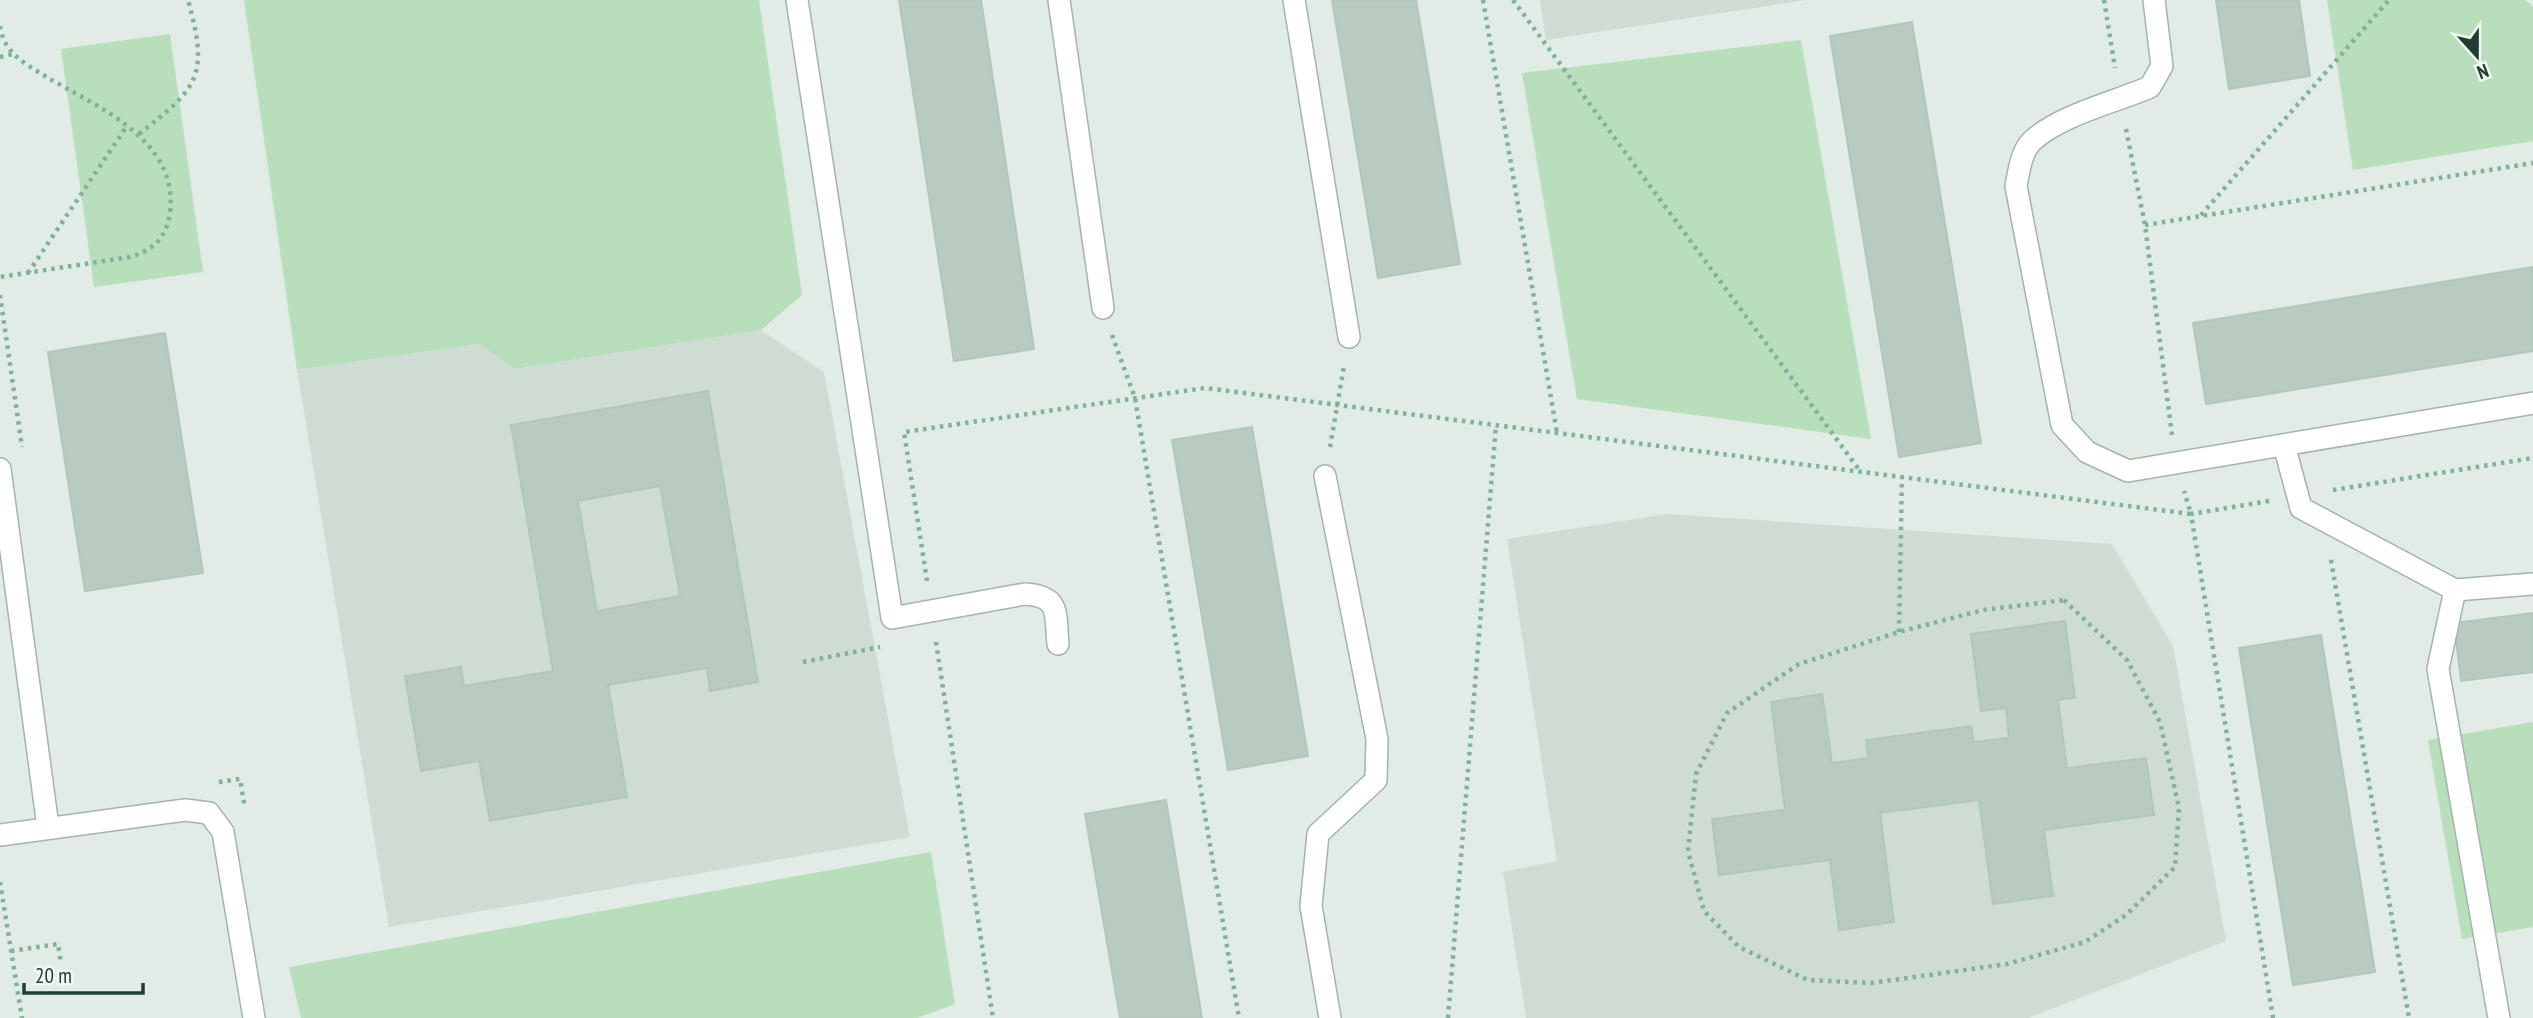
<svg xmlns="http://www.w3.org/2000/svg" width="2533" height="1018" viewBox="0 0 2533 1018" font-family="'PT Sans Narrow',sans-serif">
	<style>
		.built { fill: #cfdcd4 }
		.green { fill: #b8debc }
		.building { fill: #b9cac0; stroke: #b3c6bb; stroke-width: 2; fill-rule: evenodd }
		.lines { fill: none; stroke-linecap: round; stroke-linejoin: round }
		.lane-casing { stroke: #a3b4ab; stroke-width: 24 }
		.path { stroke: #80b199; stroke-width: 4.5; stroke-dasharray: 3.5 5; stroke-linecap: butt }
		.lane { stroke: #fff; stroke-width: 21 }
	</style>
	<rect width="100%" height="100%" fill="#e0ece5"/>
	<g class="built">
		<path d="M1540,0H1806L1546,40Z"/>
		<path d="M761,330L824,372L910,837L389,927L297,370L479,344L516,369Z"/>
		<path d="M1667,514L2112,544L2173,646L2226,941L2028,1018H1526L1503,872L1557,861L1507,539Z"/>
	</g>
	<g class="green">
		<path d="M244,0H759L802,295L761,330L515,369L479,344L297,370Z"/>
		<path d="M2327,0H2525L2533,7V141L2353,170Z"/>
		<path d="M170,34L203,272L94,287L61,49Z"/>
		<path d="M1801,40L1871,439L1577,399L1522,73Z"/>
		<path d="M2533,722V927L2462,939L2428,740Z"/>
		<path d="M931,852L955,1004L917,1018H301L289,967Z"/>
	</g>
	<g class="building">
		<path d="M899,0H981L1034,349L954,361Z"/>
		<path d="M1332,0H1416L1460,264L1378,278Z"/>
		<path d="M2216,0H2299L2310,76L2229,89Z"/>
		<path d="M1912,22L1981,443L1899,457L1830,36Z"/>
		<path d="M2533,267V351L2206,404L2193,323Z"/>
		<path d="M165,333L203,573L85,591L48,352Z"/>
		<path d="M708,391L758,682L710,691L707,668L608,685L627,797L490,821L479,761L421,771L405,676L461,667L464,686L553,671L511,425ZM660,486L680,596L597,611L578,501Z"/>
		<path d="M1252,427L1308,756L1228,770L1172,440Z"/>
		<path d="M2533,613V672L2461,681L2454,623Z"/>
		<path d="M2065,621L2075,698L2058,700L2067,768L2146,758L2154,815L2044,830L2053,896L1993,904L1979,800L1880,813L1894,922L1839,930L1830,860L1719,875L1712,819L1785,810L1771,702L1822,694L1832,763L1868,758L1866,740L1971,726L1974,742L2009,738L2006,708L1981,711L1971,634Z"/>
		<path d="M2321,635L2375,972L2293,985L2239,648Z"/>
		<path d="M1166,800L1202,1018H1120L1085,814Z"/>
	</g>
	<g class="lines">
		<defs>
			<g id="lane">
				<path d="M797,0L892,618L1025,594C1061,596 1055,614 1058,644"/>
				<path d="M1059,0L1103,308"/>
				<path d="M1294,0L1349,337"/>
				<path d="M2154,0L2162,66L2150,87C2115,102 2060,115 2032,141C2021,152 2019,171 2016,186L2062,425L2087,452L2128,471L2533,403"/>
				<path d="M2284,445L2301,508L2455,590L2533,584"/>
				<path d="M0,469L48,827"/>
				<path d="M1325,476L1377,739L1376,780L1318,834L1311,906L1330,1018"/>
				<path d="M2455,590L2438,669L2499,1018"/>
				<path d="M0,835L185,810L209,813L223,832L254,1018"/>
			</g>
		</defs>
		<use href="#lane" class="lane-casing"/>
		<g class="path">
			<path d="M1483,0L1557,433"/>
			<path d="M1513,0L1860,471"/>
			<path d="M2104,0L2115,68"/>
			<path d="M0,26C4,53 24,63 45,76C97,107 179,139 170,213C166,238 154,250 130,257L0,277"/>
			<path d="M0,57L13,54"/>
			<path d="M2126,129L2145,225L2172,435"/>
			<path d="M139,134C199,87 209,76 188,0"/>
			<path d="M2201,215L2389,0"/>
			<path d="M2145,225L2533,163"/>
			<path d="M28,273L127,126"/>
			<path d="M0,295L22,447"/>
			<path d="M1112,335L1135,398L1239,1018"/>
			<path d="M1330,447L1344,366"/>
			<path d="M2333,490L2533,458"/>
			<path d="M2269,501L2191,514L2273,1018"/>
			<path d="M2331,560L2409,1018"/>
			<path d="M927,581L904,432L1205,388L2191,514L2184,491"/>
			<path d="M2064,600L2127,660L2160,722L2179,808L2175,867L2126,915L2085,942L2007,964L1872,983L1808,980L1739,947L1704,911L1688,851L1696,774L1727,713L1799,664L1899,632L1983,610Z"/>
			<path d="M1899,632L1902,477"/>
			<path d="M936,642L993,1018"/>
			<path d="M803,662L880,647"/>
			<path d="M219,782L240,779L245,808"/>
			<path d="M0,882L22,1018"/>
			<path d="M11,951L58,944L61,963"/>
			<path d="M1448,1018L1496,425"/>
		</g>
		<use href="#lane" class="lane"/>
	</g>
	<g transform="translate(2477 56) rotate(159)" stroke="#f1f8f3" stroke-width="5" paint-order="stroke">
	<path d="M0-5L12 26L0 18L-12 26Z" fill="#203d31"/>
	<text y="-10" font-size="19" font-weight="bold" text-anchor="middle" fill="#203d31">N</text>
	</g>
	<path d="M24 983v10h119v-10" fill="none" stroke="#203d31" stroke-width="3.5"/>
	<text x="35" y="983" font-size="21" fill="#203d31" stroke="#f1f8f3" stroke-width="5" paint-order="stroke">20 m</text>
</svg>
